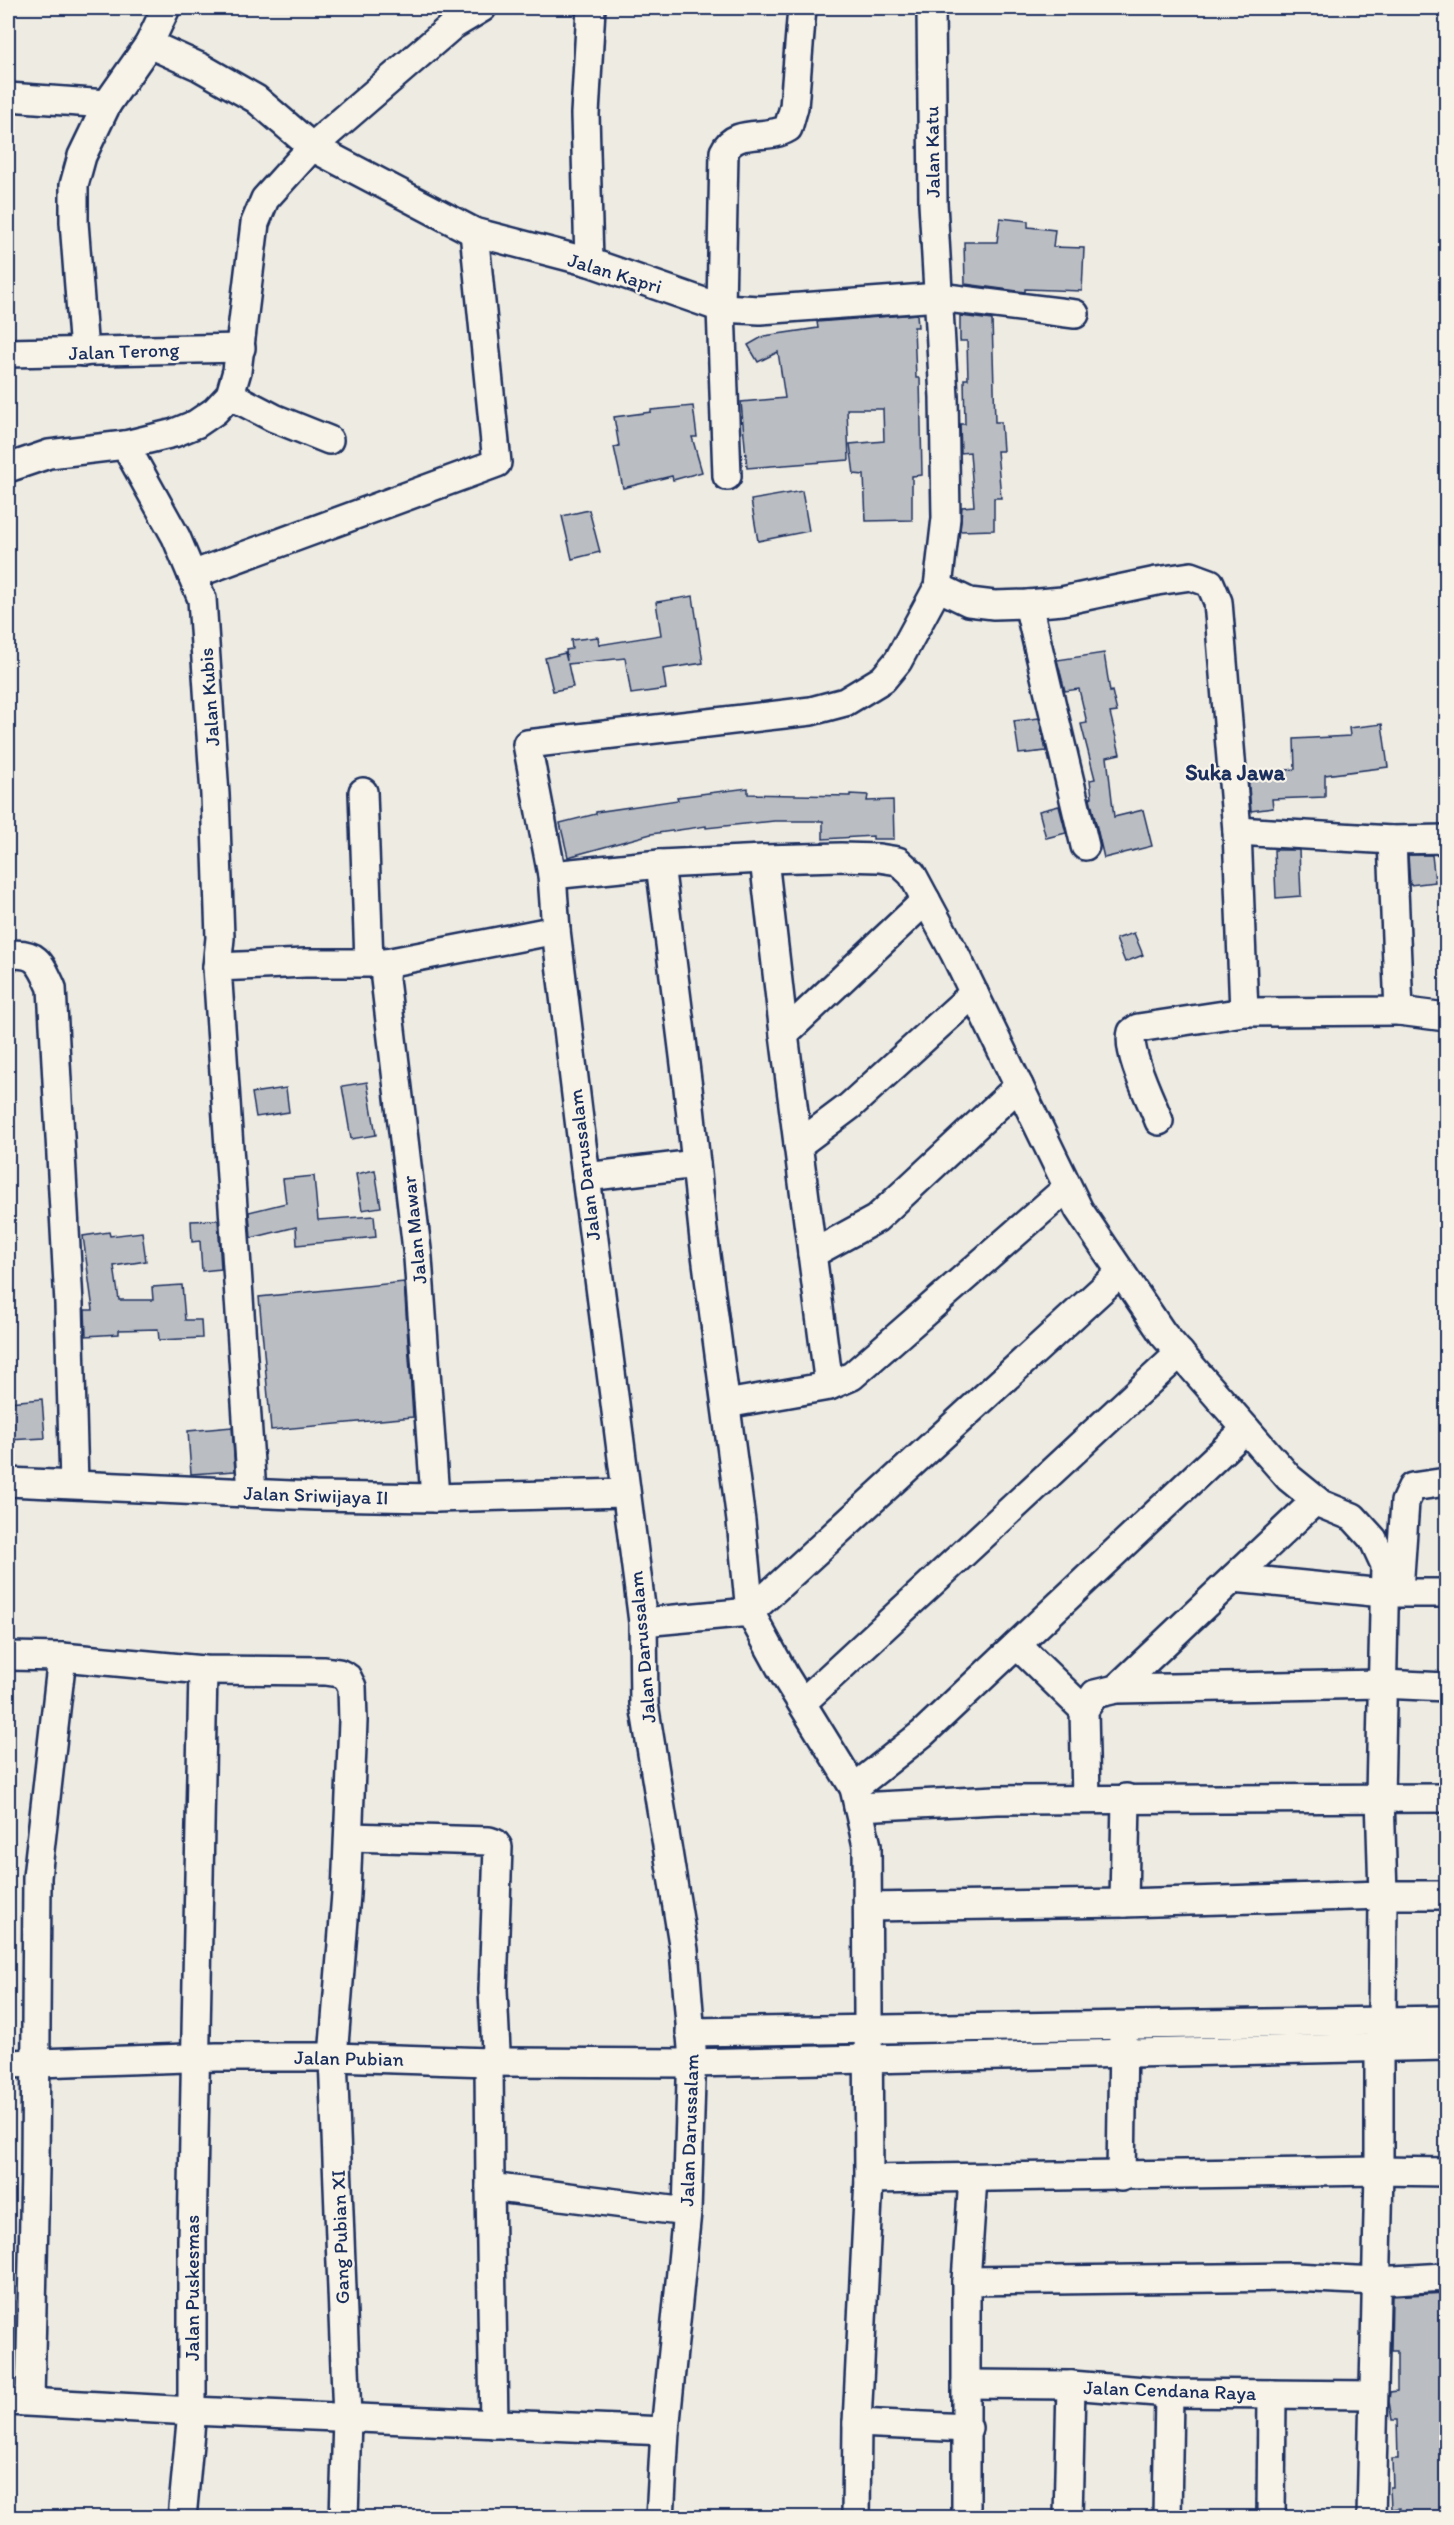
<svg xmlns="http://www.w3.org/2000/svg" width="1454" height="2525" viewBox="0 0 1454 2525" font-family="Itim,sans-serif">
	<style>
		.building { fill: #babdc2; stroke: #1b2f5e; stroke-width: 1.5 }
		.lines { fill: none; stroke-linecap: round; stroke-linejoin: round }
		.minor-casing { stroke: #1b2f5e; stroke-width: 32 }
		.minor { stroke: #f7f3e8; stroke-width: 27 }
		.labels { text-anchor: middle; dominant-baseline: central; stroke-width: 4.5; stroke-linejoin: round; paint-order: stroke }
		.street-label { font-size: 20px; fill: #1b2f5e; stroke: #f7f3e8 }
		.quarter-label { font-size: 22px; font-weight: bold; fill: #1b2f5e; stroke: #f7f3e8 }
	</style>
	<rect width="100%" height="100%" fill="#eeebe2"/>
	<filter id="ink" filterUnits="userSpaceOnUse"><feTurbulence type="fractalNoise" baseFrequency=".0167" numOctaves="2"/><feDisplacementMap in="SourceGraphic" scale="12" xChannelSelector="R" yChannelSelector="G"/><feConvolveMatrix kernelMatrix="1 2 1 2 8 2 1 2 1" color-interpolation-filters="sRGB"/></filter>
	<g filter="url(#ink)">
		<g class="building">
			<path d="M1000,218L1028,221V227L1055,230L1053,247L1084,248L1082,291L1025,289V292L965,284L964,242H997Z"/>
			<path d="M917,314L918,327H914L916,378H920L922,475L912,476V520L866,521L864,475L854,474L850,444L884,441L883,409H847L849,460L747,468L741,402L785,398L778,352L758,362L748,345L764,336L818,328L817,322Z"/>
			<path d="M960,316L992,320L995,422H1001L1003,451H997L1001,498H994V530L960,531L962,507L974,506L970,452L961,453L960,424H965L964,379H968L967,341H960Z"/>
			<path d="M693,406L697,437H692L702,472L673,480L672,476L623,488L614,447L619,446L614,417L651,412V410Z"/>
			<path d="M802,491L809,531L758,541L751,500Z"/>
			<path d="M589,510L600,552L572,559L562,516Z"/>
			<path d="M693,596L703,663L663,669L666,689L631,694L625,658L568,664L573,687L553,691L545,658L565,653L567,661L566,650L572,649L571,640L598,637L599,645L661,635L656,602Z"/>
			<path d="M1104,653L1110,692L1112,691L1117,712L1110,713L1120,754L1107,757L1114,817L1143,810L1152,846L1104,858L1090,798L1092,797L1090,780L1095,779L1081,724L1087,723L1079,689L1065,691L1057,660Z"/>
			<path d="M1039,718L1046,751L1019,754L1014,721Z"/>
			<path d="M1382,724L1388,767L1325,775V797L1272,799L1273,808L1251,811L1248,775L1295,769L1294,739L1350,736L1349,728Z"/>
			<path d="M748,788V794L850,796V794L868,795L867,801L893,800L894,839H873V836L823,839V821H774L706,828V826L651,834L568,857L560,823L596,814V812L678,800L677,797Z"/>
			<path d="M1059,806L1066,833L1046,838L1039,811Z"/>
			<path d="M1274,850H1299L1301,896L1276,898Z"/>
			<path d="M1408,855H1432L1435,882L1410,885Z"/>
			<path d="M1134,933L1143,955L1125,962L1116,939Z"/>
			<path d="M367,1082L376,1135L351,1139L342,1086Z"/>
			<path d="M286,1088L289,1112L256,1117L252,1093Z"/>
			<path d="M375,1170L381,1207L362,1210L356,1174Z"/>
			<path d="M314,1176L318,1220L374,1216L376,1237L297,1245L296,1227L251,1238L249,1212L286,1203L283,1179Z"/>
			<path d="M218,1220L221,1269L202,1271L200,1241L192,1242L191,1221Z"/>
			<path d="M109,1232L110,1236L142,1232L146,1261L114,1266L119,1300H153L152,1287L182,1285L185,1320H201L202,1338L159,1340L158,1329L119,1330V1334L86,1336L85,1310H93L83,1236Z"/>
			<path d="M404,1282L413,1417L271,1430L259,1297Z"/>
			<path d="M42,1399L45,1438L8,1440V1402Z"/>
			<path d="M232,1427L235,1471L191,1474L188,1431Z"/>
			<path d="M1446,2293V2517H1400V2508L1391,2509L1390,2487H1393L1392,2459H1398L1397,2420H1392L1389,2401L1390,2392L1397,2391V2351H1391L1392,2296Z"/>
		</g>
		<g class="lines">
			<defs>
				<g id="minor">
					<path d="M149,44L200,67L256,99L312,147L474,232L589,262L721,308L760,310L939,297L1075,314"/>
					<path d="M8,97L107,104L149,44L166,8"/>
					<path d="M589,262L585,114L591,8"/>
					<path d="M84,352L74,222V185L82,156L107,104"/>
					<path d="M8,353L241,348"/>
					<path d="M230,395L274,418L329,440"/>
					<path d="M125,445L176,537L202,599L215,795L220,938L217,967"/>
					<path d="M8,468L49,454L125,445L174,433L196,424L215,411L230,395L237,371L255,223L265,199L312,147L452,26L482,8"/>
					<path d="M727,476L721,308L724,152C735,127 767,141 788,128L794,107L802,8"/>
					<path d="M192,575L497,463L474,232"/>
					<path d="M938,587L969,602L994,605L1028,604L1062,601L1157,581L1191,576L1210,583L1218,602L1237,831L1244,1012L1138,1028L1132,1032C1126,1052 1151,1100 1159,1121"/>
					<path d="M1028,604L1085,846"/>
					<path d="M363,792L369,962"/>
					<path d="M1237,831L1392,840L1446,839"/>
					<path d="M660,864L688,1088L704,1240L741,1521L750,1612"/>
					<path d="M552,875L660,864L764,859L841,857L879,858L898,861L912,874L955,954L1079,1210L1163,1334L1289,1478L1321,1504L1353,1517L1373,1539L1385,1565L1380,1797L1383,1895L1382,2021L1379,2047V2171L1371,2518"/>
					<path d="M8,955C37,951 41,964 52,988L69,1304L74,1484"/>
					<path d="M386,963L385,979L418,1258L435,1498"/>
					<path d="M1399,1011L1446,1017"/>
					<path d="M1244,1012L1399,1011L1392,840"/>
					<path d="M784,1034L926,900"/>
					<path d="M798,1145L850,1106L974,993"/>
					<path d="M586,1177L696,1164"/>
					<path d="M812,1254L876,1219L1019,1086"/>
					<path d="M829,1386L852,1376L1067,1188"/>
					<path d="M726,1404L829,1386L784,1034L764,859"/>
					<path d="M8,1482L315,1496L435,1498L625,1493"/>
					<path d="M252,1493L217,967L305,963H386L556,930"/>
					<path d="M1234,1578L1383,1593H1446"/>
					<path d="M1399,1590L1405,1502L1412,1487L1446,1482"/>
					<path d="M750,1612L1121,1272"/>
					<path d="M643,1622L750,1612L785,1676L854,1788L867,1846L869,2179L857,2423L856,2518"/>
					<path d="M1017,1645L1084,1710"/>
					<path d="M8,1656L62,1657L203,1670L325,1671L339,1673L347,1677L352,1687L353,1721L346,1894L333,2057L347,2418L344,2518"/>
					<path d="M1116,1689L1316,1500"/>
					<path d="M802,1703L1180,1353"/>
					<path d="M854,1788L923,1733L1246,1429"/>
					<path d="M1086,1799L1084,1710L1095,1694L1116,1689L1382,1684L1446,1687"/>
					<path d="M858,1807L996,1800L1446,1798"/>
					<path d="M349,1837L489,1841L495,1843L498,1847L493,1990L496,2051L489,2062L490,2187L687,2212"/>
					<path d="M1124,1903L1126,1798"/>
					<path d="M868,1907L1124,1903L1383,1895H1446"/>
					<path d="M690,2032L1446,2020"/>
					<path d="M8,2064L217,2057H333L489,2062L690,2063L1446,2046"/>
					<path d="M1121,2177L1123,2037"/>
					<path d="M869,2179L1379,2171L1446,2172"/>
					<path d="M490,2187L494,2424"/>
					<path d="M966,2281L1293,2277L1377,2281L1446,2277"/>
					<path d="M966,2384L1071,2385L1169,2393L1373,2395"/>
					<path d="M30,2400L35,2170L37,1877L62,1657"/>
					<path d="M8,2401L192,2411L665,2431"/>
					<path d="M857,2423L968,2428"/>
					<path d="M182,2518L192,2411V2240L203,1670"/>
					<path d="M660,2518L665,2431L687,2212L692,2048L684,1950L644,1704L643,1622L586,1177L556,930L552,875L527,744L811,711L845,702L883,679L898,661L938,587L946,518L944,397L933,203L931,8"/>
					<path d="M966,2518V2281L973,2178"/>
					<path d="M1068,2518L1071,2385"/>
					<path d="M1167,2518L1169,2393"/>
					<path d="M1271,2518L1272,2394"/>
				</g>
			</defs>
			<use href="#minor" class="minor-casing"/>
			<use href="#minor" class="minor"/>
		</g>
	</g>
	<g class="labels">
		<g class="street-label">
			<text transform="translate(932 152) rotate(-91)">Jalan Katu</text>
			<text transform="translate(615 273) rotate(17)">Jalan Kapri</text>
			<text transform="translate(124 351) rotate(-2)">Jalan Terong</text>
			<text transform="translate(209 697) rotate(-94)">Jalan Kubis</text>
			<text transform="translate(584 1165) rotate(-97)">Jalan Darussalam</text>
			<text transform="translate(414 1230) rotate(-96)">Jalan Mawar</text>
			<text transform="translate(316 1495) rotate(2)">Jalan Sriwijaya II</text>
			<text transform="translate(642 1647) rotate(-95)">Jalan Darussalam</text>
			<text transform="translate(349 2058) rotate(1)">Jalan Pubian</text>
			<text transform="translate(689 2130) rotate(-88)">Jalan Darussalam</text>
			<text transform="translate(340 2237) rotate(-92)">Gang Pubian XI</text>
			<text transform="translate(192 2288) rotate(-90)">Jalan Puskesmas</text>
			<text transform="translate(1170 2390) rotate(2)">Jalan Cendana Raya</text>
		</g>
		<g class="quarter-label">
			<text x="1235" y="772">Suka Jawa</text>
		</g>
	</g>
	<rect width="1454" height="2525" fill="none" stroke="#f7f3e8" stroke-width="30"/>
	<rect x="15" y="15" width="1424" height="2495" fill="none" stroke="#1b2f5e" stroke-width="2" filter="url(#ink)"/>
</svg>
